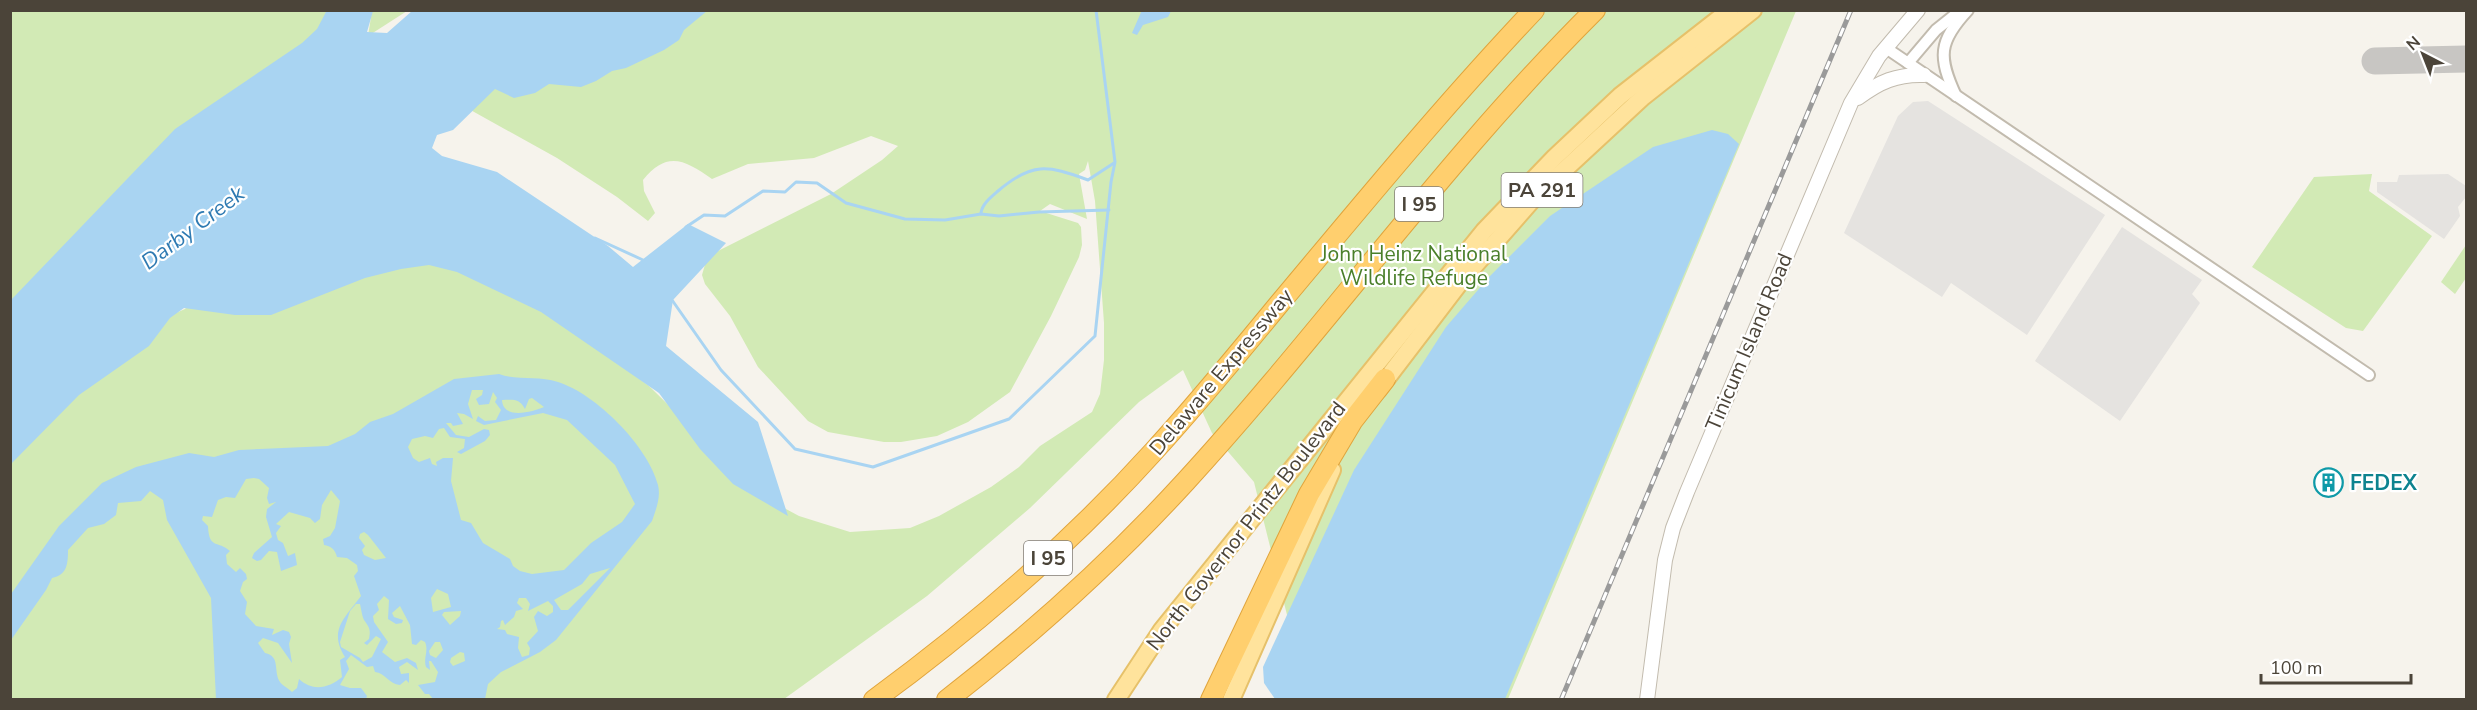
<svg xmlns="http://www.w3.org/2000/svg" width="2477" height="710" viewBox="0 0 2477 710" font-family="'Nunito Sans',sans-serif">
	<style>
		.green { fill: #d2eab5 }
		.parking { fill: #e5e3e0 }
		.water { fill: #a9d4f2; fill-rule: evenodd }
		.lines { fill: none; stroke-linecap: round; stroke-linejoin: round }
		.stream { stroke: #a9d4f2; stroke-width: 3 }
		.taxiway { stroke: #c8c6c3; stroke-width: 27 }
		.minor-casing { stroke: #c2bbae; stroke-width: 14 }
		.tertiary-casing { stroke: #c2bbae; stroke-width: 16 }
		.primary-casing { stroke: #e6c16a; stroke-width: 20 }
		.motorway-casing { stroke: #e0a43c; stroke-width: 22 }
		.minor { stroke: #fff; stroke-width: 10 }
		.tertiary { stroke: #fff; stroke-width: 14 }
		.primary { stroke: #ffe39c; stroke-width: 16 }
		.motorway { stroke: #ffcf6e; stroke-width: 20 }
		.rail-casing { stroke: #9a9a9a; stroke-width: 5 }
		.rail { stroke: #fff; stroke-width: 3; stroke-dasharray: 9; stroke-linecap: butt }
		.labels { text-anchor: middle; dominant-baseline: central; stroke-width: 4.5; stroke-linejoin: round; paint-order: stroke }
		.shield { fill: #fff; stroke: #817c74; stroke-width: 1.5 }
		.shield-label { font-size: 20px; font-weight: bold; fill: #4b4439 }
		.park-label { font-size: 21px; fill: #4a7f2a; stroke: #fff }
		.street-label { font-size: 21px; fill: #4b4439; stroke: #fff }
		.culture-label { font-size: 21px; font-weight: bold; fill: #0d838f; stroke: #fff; text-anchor: start }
		.water-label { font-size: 22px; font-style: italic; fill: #2e7ab2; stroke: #fff }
	</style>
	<rect width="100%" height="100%" fill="#f6f3ec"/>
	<g class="green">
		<path d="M10,11H361L11,327Z"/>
		<path d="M372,11H407L368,36Z"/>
		<path d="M543,11H1796L1508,699H1316L1290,627L1254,482L1212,433L1183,370L1139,402L1030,508L927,596L784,699H11V443L164,318L185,309L201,293L388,192L649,386L760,495L799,516L850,532L910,528L939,516L991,487L1019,467L1040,446L1092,412L1100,394L1104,360V323L1095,201L1088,161L1085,170L1079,174L1087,219L1050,204L1040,211L1078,223L1081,227L1082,245L1079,257L1051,316L1010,392L968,422L937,436L901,442H884L828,432L808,421L758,367L730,316L705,284L702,275L706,261L714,253L831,194L882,160L898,146L871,136L814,158L748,164L712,179C685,160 667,150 643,180L644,191L655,213L648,221L617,197L557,158L458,103Z"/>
		<path d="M2372,174L2369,191L2432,236L2363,331L2346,328L2252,267L2314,177Z"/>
		<path d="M2466,245V278L2455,294L2441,282Z"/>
	</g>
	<g class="parking">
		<path d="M1928,101L2105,215L2027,335L1951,283L1942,297L1844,233L1898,116L1913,102Z"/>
		<path d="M2448,174L2466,186V197L2458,207L2460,216L2444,239L2377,192V182H2397L2399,175Z"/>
		<path d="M2122,227L2202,280L2192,294L2200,303L2120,421L2035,361Z"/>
	</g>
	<g class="water">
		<path d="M327,10L373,11L367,32L387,33L412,11H707L684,30L679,40L664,50L626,68L612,71L596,81L581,87L549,84L535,93L514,98L495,89L453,130L437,135L432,148L442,156L497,172L608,246L633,267L688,224L726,243L673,300L666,346L758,422L788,516L733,484L700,449L659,393L541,312L457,272L429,265L401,269L365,278L271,315H235L184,308L170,318L149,346L79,395L11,464V300L175,129L302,43L317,29Z"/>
		<path d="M1142,10H1171V11L1168,17L1143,25L1137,35L1132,33Z"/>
		<path d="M1712,130L1728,134L1739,144L1505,699H1275L1264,683L1263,667L1354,470L1446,327L1490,276L1550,216L1653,147Z"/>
		<path d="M499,374C518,381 538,375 558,382C596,394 648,446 658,485C661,498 656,509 652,521L556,640L540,652L501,672L488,684L485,699H433L429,694H425L418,685L435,682L438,672L431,661H429L430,670L426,667C423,658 429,651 425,642L421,640L416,645L412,644L410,625L400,606L392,613L394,617L403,620L402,623L396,624L388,619L389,600L384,596L377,604L379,610L373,616L374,622L388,642L382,652L395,662L407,658L416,663L418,670L407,662L399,667L401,674L409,673V683L406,680L400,685C389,684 385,673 375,672L373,666L367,667L351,655L346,661L349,669L340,685L350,688H361L367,696L366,699H216L211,598L167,520L163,500L150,491L141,501L118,503L116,515L104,524L88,528L68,550C68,564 67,575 52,578L46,590L11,640V594L59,526L102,483L136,467L189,453L214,457L239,450L328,446L355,434L370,422L393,414L454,379ZM472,390H483L482,395L476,399L479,405L489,404L493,392L497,398L495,402L501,410L496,420L485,421L478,416L476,421L484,425L543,413L567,420L615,465L635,504L622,522L591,543L564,570L532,574L520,571L513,566L510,559L483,543L471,523L461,520L451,481L453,458H443L436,462L437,466L432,464L430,458L419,462L413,458L408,447L412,439L425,436L433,438L439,429L444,428L450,437L465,439L464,448L457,452L461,454L485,441L490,435L489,430L484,429L469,437L456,435L446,423H451L453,426L463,424L457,413L464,414L473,419L468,404ZM532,398L544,407C532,412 503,420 502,400C513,400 519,398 525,409L529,399ZM254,478L259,479L269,488L267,498L269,504L276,502L267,509L266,517L272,537L254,553L252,558L257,561L261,560L269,551L277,552L281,571L297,565L295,553L288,556L283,543L278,540L276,533L281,526L276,524L289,512L310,518L315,523L320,519L322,505L331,490L340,501L335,528L330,536L323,539L324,545C331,546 335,549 337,557L347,558L357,565L358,571L354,576L361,596C345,618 328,630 345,657L340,660L342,677C329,688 313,692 299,679L297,688L292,692C289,689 282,685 280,682C273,672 281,656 265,653L258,643L263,638L278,643L292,663L289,644L291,637L289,632L283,630L272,635L274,629L256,626L245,614L247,602L240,591L243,582L247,579L246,574L240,568L236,572L227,564L226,555L230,551C218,540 209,550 208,526L202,520L203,516L212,517L218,500L226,497L235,498L246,479ZM364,532L368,535L386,558L375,560L364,555L362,550L365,546L359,538L360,534ZM610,568L568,610H561L554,600L582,584L590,574ZM437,589L448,594L451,607L433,612L431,598ZM519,598H526L530,604L528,611L548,601L553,606V612L547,616L538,611L534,617L538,631L527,643L530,648L529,655L522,657L518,648L519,637L507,634L505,630L497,629L500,627L501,621L503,620L505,625L514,617L516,611L523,609L517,603ZM356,604H360C361,608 362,616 364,620C369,627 371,629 369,639L364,643L367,645L376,636L381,639L372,657L363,662L360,658L341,647L340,642L350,611ZM461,611L460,616L450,625L442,615L444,612ZM435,642H440L443,650L436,658L430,655L429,651ZM460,652L464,653L465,661L453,666L450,662L451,658Z"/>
	</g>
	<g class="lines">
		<g class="stream">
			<path d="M981,213C982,204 991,197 998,191C1032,162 1047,165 1088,180L1114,163"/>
			<path d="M686,227L704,215L725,216L763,191L785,192L796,182L817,183L846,203L905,219L945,220L981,214L999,216L1039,212L1109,210"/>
			<path d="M595,238L643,260L645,263"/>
			<path d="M672,300L721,370L795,449L873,467L1009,419L1095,336L1111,182L1115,162L1096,10"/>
		</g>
		<path class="taxiway" d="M2375,61L2466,59"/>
		<defs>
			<g id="minor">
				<path d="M1886,48L2369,375"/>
				<path d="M1908,63L1936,30L1961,10"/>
				<path d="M1956,96C1938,57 1938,42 1968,10"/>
			</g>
			<g id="tertiary">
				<path d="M1858,98C1879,82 1897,74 1924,75"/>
				<path d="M1647,700L1665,560L1673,528L1687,492L1851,103L1879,56L1918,10"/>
			</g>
			<g id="primary">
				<path d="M1378,390L1462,280L1534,198L1643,97L1753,10"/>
				<path d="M1116,700L1162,630L1484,231L1555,157L1620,96L1730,10"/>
				<path d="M1231,700L1332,470"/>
			</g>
			<g id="motorway">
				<path d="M874,700C975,626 1070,544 1154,451C1197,404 1238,354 1279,304C1362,205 1444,105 1534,10"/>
				<path d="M947,700C1033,633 1113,561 1186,481C1326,328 1447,157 1595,10"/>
				<path d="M1211,700L1309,494L1353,420L1385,379"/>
			</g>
		</defs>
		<use href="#minor" class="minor-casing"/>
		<use href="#tertiary" class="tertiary-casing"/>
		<use href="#primary" class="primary-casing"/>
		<use href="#motorway" class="motorway-casing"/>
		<use href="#minor" class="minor"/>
		<use href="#tertiary" class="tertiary"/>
		<use href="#primary" class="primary"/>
		<use href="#motorway" class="motorway"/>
		<defs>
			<path id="rail" d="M1561,700L1851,10"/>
		</defs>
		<use href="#rail" class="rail-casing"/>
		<use href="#rail" class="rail"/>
	</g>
	<defs>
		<symbol id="building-ring" viewBox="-11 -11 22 22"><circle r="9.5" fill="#fff" stroke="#0f9aa8" stroke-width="1.5"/><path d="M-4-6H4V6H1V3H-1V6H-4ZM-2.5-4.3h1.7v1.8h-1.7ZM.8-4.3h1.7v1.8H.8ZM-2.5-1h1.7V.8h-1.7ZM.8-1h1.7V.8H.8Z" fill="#0f9aa8"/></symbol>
	</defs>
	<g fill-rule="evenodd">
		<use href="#building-ring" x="2312" y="466" width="33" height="33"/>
	</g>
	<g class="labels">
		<g class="shield">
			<rect x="1501.5" y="173" width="81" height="34" rx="4.5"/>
			<rect x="1395" y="187" width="48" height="34" rx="4.5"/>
			<rect x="1024" y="541" width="48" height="34" rx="4.5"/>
		</g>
		<g class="shield-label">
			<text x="1542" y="190">PA 291</text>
			<text x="1419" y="204">I 95</text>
			<text x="1048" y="558">I 95</text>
		</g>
		<g class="park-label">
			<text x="1414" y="254">John Heinz National<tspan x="1414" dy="24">Wildlife Refuge</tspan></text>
		</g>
		<g class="street-label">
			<text transform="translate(1749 342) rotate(-67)">Tinicum Island Road</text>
			<text transform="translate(1221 372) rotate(-50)">Delaware Expressway</text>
			<text transform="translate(1246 526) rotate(-52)">North Governor Printz Boulevard</text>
		</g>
		<g class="culture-label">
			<text x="2350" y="483">FEDEX</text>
		</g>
		<g class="water-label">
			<text transform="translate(193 228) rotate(-37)">Darby Creek</text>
		</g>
	</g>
	<rect width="2477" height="710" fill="none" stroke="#4b4439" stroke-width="24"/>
	<g transform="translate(2423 54) rotate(318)" stroke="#ffffff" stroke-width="4.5" paint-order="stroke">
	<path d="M0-4.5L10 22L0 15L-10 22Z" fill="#4b4439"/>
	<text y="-9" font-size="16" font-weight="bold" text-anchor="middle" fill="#4b4439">N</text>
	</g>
	<path d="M2261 674v9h150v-9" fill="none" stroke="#4b4439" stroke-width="3"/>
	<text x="2270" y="674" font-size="18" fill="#4b4439" stroke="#ffffff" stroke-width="4.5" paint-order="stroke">100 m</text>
</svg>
